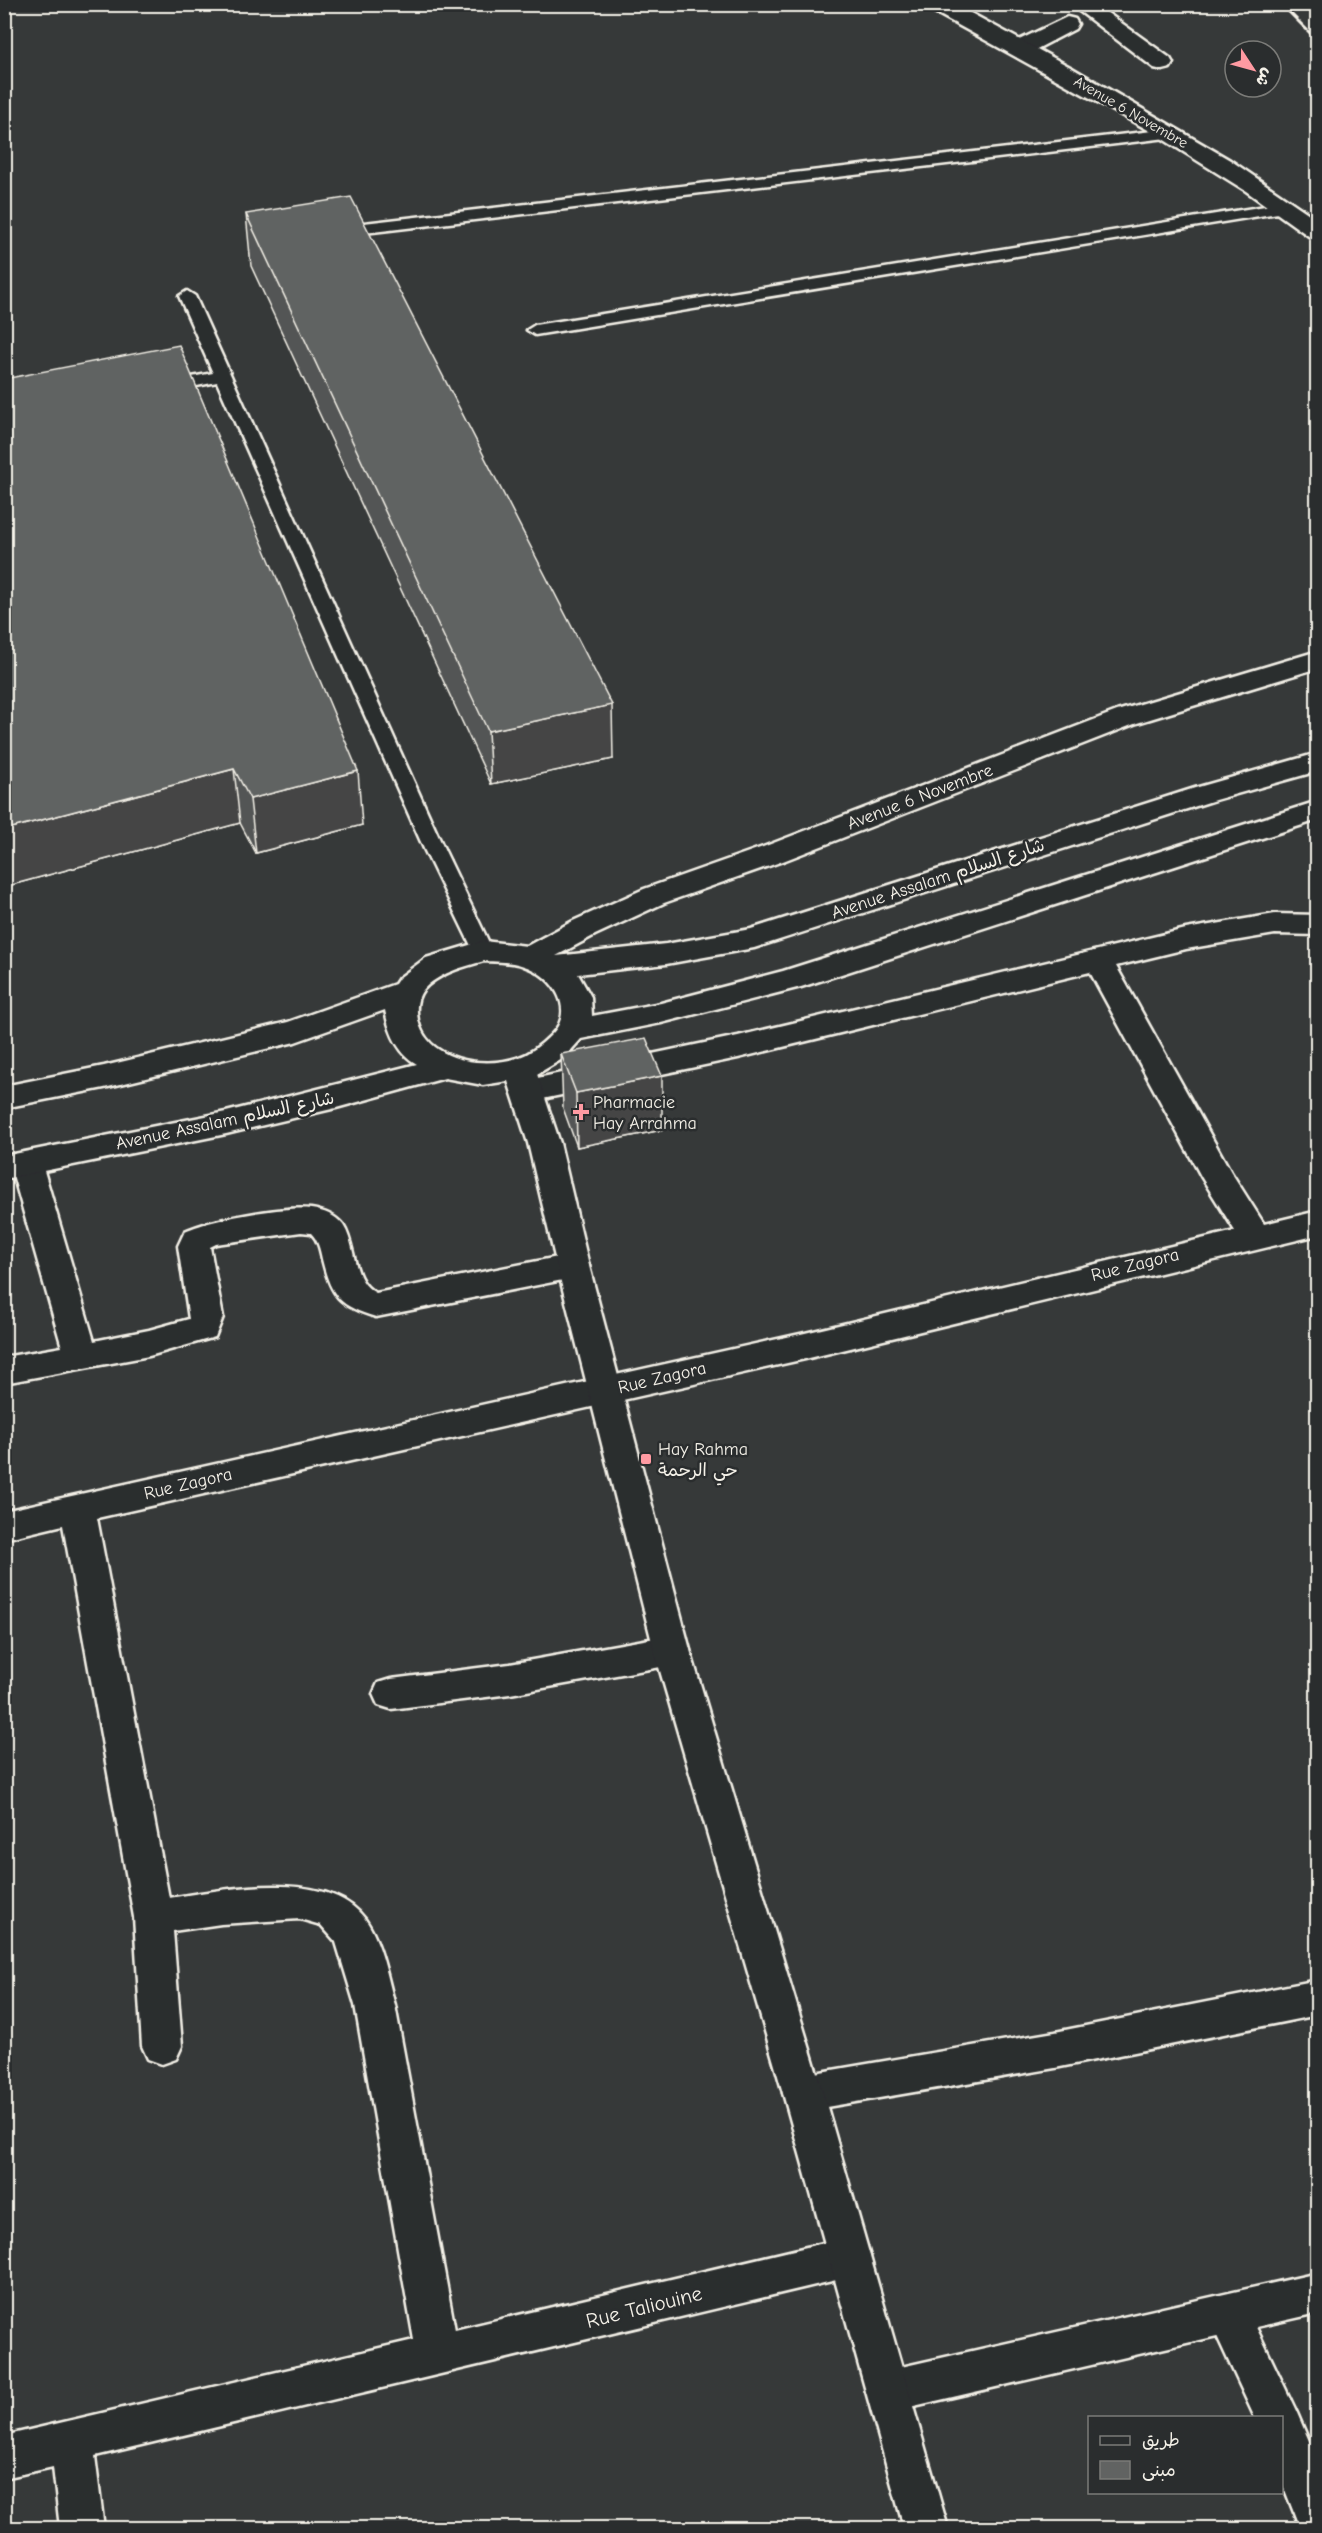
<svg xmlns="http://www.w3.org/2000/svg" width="1322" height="2533" viewBox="0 0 1322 2533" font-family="'Comic Neue','Playpen Sans Arabic',sans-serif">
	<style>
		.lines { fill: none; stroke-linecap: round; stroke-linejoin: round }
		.service-casing { stroke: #f4f1e8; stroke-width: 5 }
		.pedestrian-casing { stroke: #f4f1e8; stroke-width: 5 }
		.minor-casing { stroke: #f4f1e8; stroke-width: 5 }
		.tertiary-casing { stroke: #f4f1e8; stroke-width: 5 }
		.service { fill: #2a2d2e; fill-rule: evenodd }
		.pedestrian { fill: #2a2d2e; fill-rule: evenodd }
		.minor { fill: #2a2d2e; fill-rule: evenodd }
		.tertiary { fill: #2a2d2e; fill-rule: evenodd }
		.rail { stroke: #f4f1e8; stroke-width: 3 }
		.wall { fill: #535554; stroke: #f4f1e8; stroke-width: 1.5 }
		.shaded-wall { fill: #444545; stroke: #f4f1e8; stroke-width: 1.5 }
		.building { fill: #616362; stroke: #f4f1e8; stroke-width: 1.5 }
		.poi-dot { fill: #ff9aa2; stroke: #2a2d2e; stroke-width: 2 }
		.labels { text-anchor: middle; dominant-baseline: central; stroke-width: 5; stroke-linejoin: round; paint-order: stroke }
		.far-street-label { font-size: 15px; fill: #f4f1e8; stroke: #2a2d2e }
		.street-label { font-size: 18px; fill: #f4f1e8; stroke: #2a2d2e }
		.poi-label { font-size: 18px; fill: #f4f1e8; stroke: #2a2d2e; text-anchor: start }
		.near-street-label { font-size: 21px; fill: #f4f1e8; stroke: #2a2d2e }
	</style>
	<rect width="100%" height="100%" fill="#363939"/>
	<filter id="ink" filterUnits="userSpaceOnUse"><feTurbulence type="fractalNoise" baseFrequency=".0167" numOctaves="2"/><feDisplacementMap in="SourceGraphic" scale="12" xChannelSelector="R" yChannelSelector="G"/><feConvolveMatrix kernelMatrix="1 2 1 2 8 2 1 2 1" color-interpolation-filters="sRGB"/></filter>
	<g filter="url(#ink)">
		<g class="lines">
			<defs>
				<g id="service">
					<path d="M1170,129L1178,134L1175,137L364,233L356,228L364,223Z"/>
					<path d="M1284,203L1290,205L1292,208L1290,211L535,335L527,330L535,325Z"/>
					<path d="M187,291L195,296L445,851L493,951L490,956L483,958L476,956L425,851L217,382L166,392L160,391L157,387L160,383L213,373L179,296Z"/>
				</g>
				<path id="pedestrian" d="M1067,17L1075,19L1078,24L1075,29L1029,53L1021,55L1013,53L1010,48L1013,43Z"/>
				<g id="minor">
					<path d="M1070,4H1095L1170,58L1173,63L1170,68L1162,70L1154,68Z"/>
					<path d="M1275,914L1318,915V935L1275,934L1186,949L1116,966L1231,1172L1264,1224L1318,1211V1235L805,1359L97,1518L169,1898C223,1890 327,1867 365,1919C382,1943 387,1977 395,2005L455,2330L849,2237L864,2243L870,2257L864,2271L849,2277L95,2456L104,2528H60L53,2467L4,2478V2436L414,2340L355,2005L336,1942L321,1925L300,1919L221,1924L173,1931L182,2046L176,2059L162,2064L148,2059L142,2046L134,1917L63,1525L4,1539V1511L805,1333L1235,1231L1202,1178L1090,972L738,1058L528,1102L517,1099L512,1091L517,1083L528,1080L738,1036L1186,929Z"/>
					<path d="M26,1153L37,1156L42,1164L94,1341L149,1330L189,1319L178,1246L185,1231C210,1219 284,1206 311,1209C324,1211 335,1215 343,1225C357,1246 351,1281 376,1293L573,1254L585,1257L589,1266L585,1275L573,1278L376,1317C339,1306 331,1296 322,1259C320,1249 318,1240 311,1233L301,1232L216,1244L210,1247L223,1317L215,1337L149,1356L4,1383V1357L62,1347L10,1164L15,1156Z"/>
					<path d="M672,1635L685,1640L690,1650L685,1660L672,1665L510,1694L391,1709L378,1705L373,1694L378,1683L391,1679L510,1664Z"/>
					<path d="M1318,1980V2015L1055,2068L803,2111L789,2106L783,2093L789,2080L803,2075L1055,2032Z"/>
					<path d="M1318,2273V2313L1256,2327L1297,2413L1318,2462V2528H1300L1282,2482V2418H1255L1217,2336L888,2412L873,2406L866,2391L873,2376L888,2370Z"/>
				</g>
				<g id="tertiary">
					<path d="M927,4H954L1072,68L1230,160L1318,220V239L1310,237L1246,191L1150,131L929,9Z"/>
					<path d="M1318,651V668L1137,723L783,861L664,903L595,935L556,956L666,944L751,929L1195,788L1318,753V771L1215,800L754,948L666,964L578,974L591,997L592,1016L661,1003L783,971L1318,801V820L801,987L661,1023L581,1039L564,1058L537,1074L560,1143L589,1266L690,1650L823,2093L948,2528H904L783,2093L654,1650L557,1266L528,1143L508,1081L483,1085L445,1078L336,1108L226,1134L4,1179V1156L226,1112L417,1064C397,1053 389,1031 385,1010L295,1042L104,1088L4,1108V1086L104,1066L288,1022L395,984L399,978L426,958L483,941L527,946L573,921L644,889L763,847L1117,711ZM484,961C497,962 512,961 524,966C553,975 577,1010 551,1035C541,1045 530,1054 517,1058C483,1069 427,1061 418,1020C416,1010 416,999 423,990C438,973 463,967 484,961Z"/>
				</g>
			</defs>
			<use href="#service" class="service-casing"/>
			<use href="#pedestrian" class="pedestrian-casing"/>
			<use href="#minor" class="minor-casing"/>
			<use href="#tertiary" class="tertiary-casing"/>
			<use href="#service" class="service"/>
			<use href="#pedestrian" class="pedestrian"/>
			<use href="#minor" class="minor"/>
			<use href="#tertiary" class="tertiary"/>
			<g class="rail">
				<path d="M1281,4L1318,41"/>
				<path d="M1304,4L1318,18"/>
			</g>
		</g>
		<g class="wall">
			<path d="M246,214L613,759L491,784L251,266Z"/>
			<path d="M4,379L362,825L256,853L240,823L4,887Z"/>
			<path d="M561,1054L662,1130L577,1147L563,1108Z"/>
		</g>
		<g class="shaded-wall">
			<path d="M612,705L613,759L491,784L488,731Z"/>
			<path d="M234,769L240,823L4,887V830Z"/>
			<path d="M358,771L362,825L256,853L250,799Z"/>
			<path d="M662,1076V1130L577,1147L576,1093Z"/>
		</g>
		<g class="building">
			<path d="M351,197L612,705L488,731L246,214Z"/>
			<path d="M179,345L358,771L250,799L234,769L4,830V379Z"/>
			<path d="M646,1038L662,1076L576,1093L561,1054Z"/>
		</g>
	</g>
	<g class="poi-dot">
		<path d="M578 1103h6v6h6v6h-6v6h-6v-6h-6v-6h6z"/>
		<rect x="640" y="1453" width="12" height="12" rx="3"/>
	</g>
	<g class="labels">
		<g class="far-street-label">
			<text transform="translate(1131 112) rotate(30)">Avenue 6 Novembre</text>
		</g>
		<g class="street-label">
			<text transform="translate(920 797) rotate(-21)">Avenue 6 Novembre</text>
			<text transform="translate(938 879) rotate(-18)">Avenue Assalam شارع السلام</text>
			<text transform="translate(225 1121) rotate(-12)">Avenue Assalam شارع السلام</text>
			<text transform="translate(1135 1265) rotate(-14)">Rue Zagora</text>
			<text transform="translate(662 1378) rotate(-13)">Rue Zagora</text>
			<text transform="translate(188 1484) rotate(-13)">Rue Zagora</text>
		</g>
		<g class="poi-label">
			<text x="593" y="1102">Pharmacie<tspan x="593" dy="21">Hay Arrahma</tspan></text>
			<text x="658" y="1449">Hay Rahma<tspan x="658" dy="21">حي الرحمة</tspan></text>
		</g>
		<g class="near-street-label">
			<text transform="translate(644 2307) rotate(-14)">Rue Taliouine</text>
		</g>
	</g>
	<rect width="1322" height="2533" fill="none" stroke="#2a2d2e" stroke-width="24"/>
	<rect x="12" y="12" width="1298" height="2509" fill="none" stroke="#f4f1e8" stroke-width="2" filter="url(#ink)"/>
	<rect x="1088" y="2416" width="195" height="78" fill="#2a2d2e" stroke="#7b7b78" stroke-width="1.5"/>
	<rect x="1100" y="2436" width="30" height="9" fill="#2a2d2e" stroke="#7b7b78" stroke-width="1.5"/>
	<text x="1142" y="2446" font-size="18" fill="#f4f1e8">طريق</text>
	<rect x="1100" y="2461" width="30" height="18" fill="#616362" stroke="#7b7b78" stroke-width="1.5"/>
	<text x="1142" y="2476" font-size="18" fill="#f4f1e8">مبنى</text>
	<g transform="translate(1253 69) rotate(126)"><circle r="28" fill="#2a2d2e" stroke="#7b7b78" stroke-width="1.5"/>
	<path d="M0-4.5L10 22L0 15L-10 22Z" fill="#ff9aa2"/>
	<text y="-9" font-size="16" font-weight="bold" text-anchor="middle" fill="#f4f1e8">ش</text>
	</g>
</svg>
